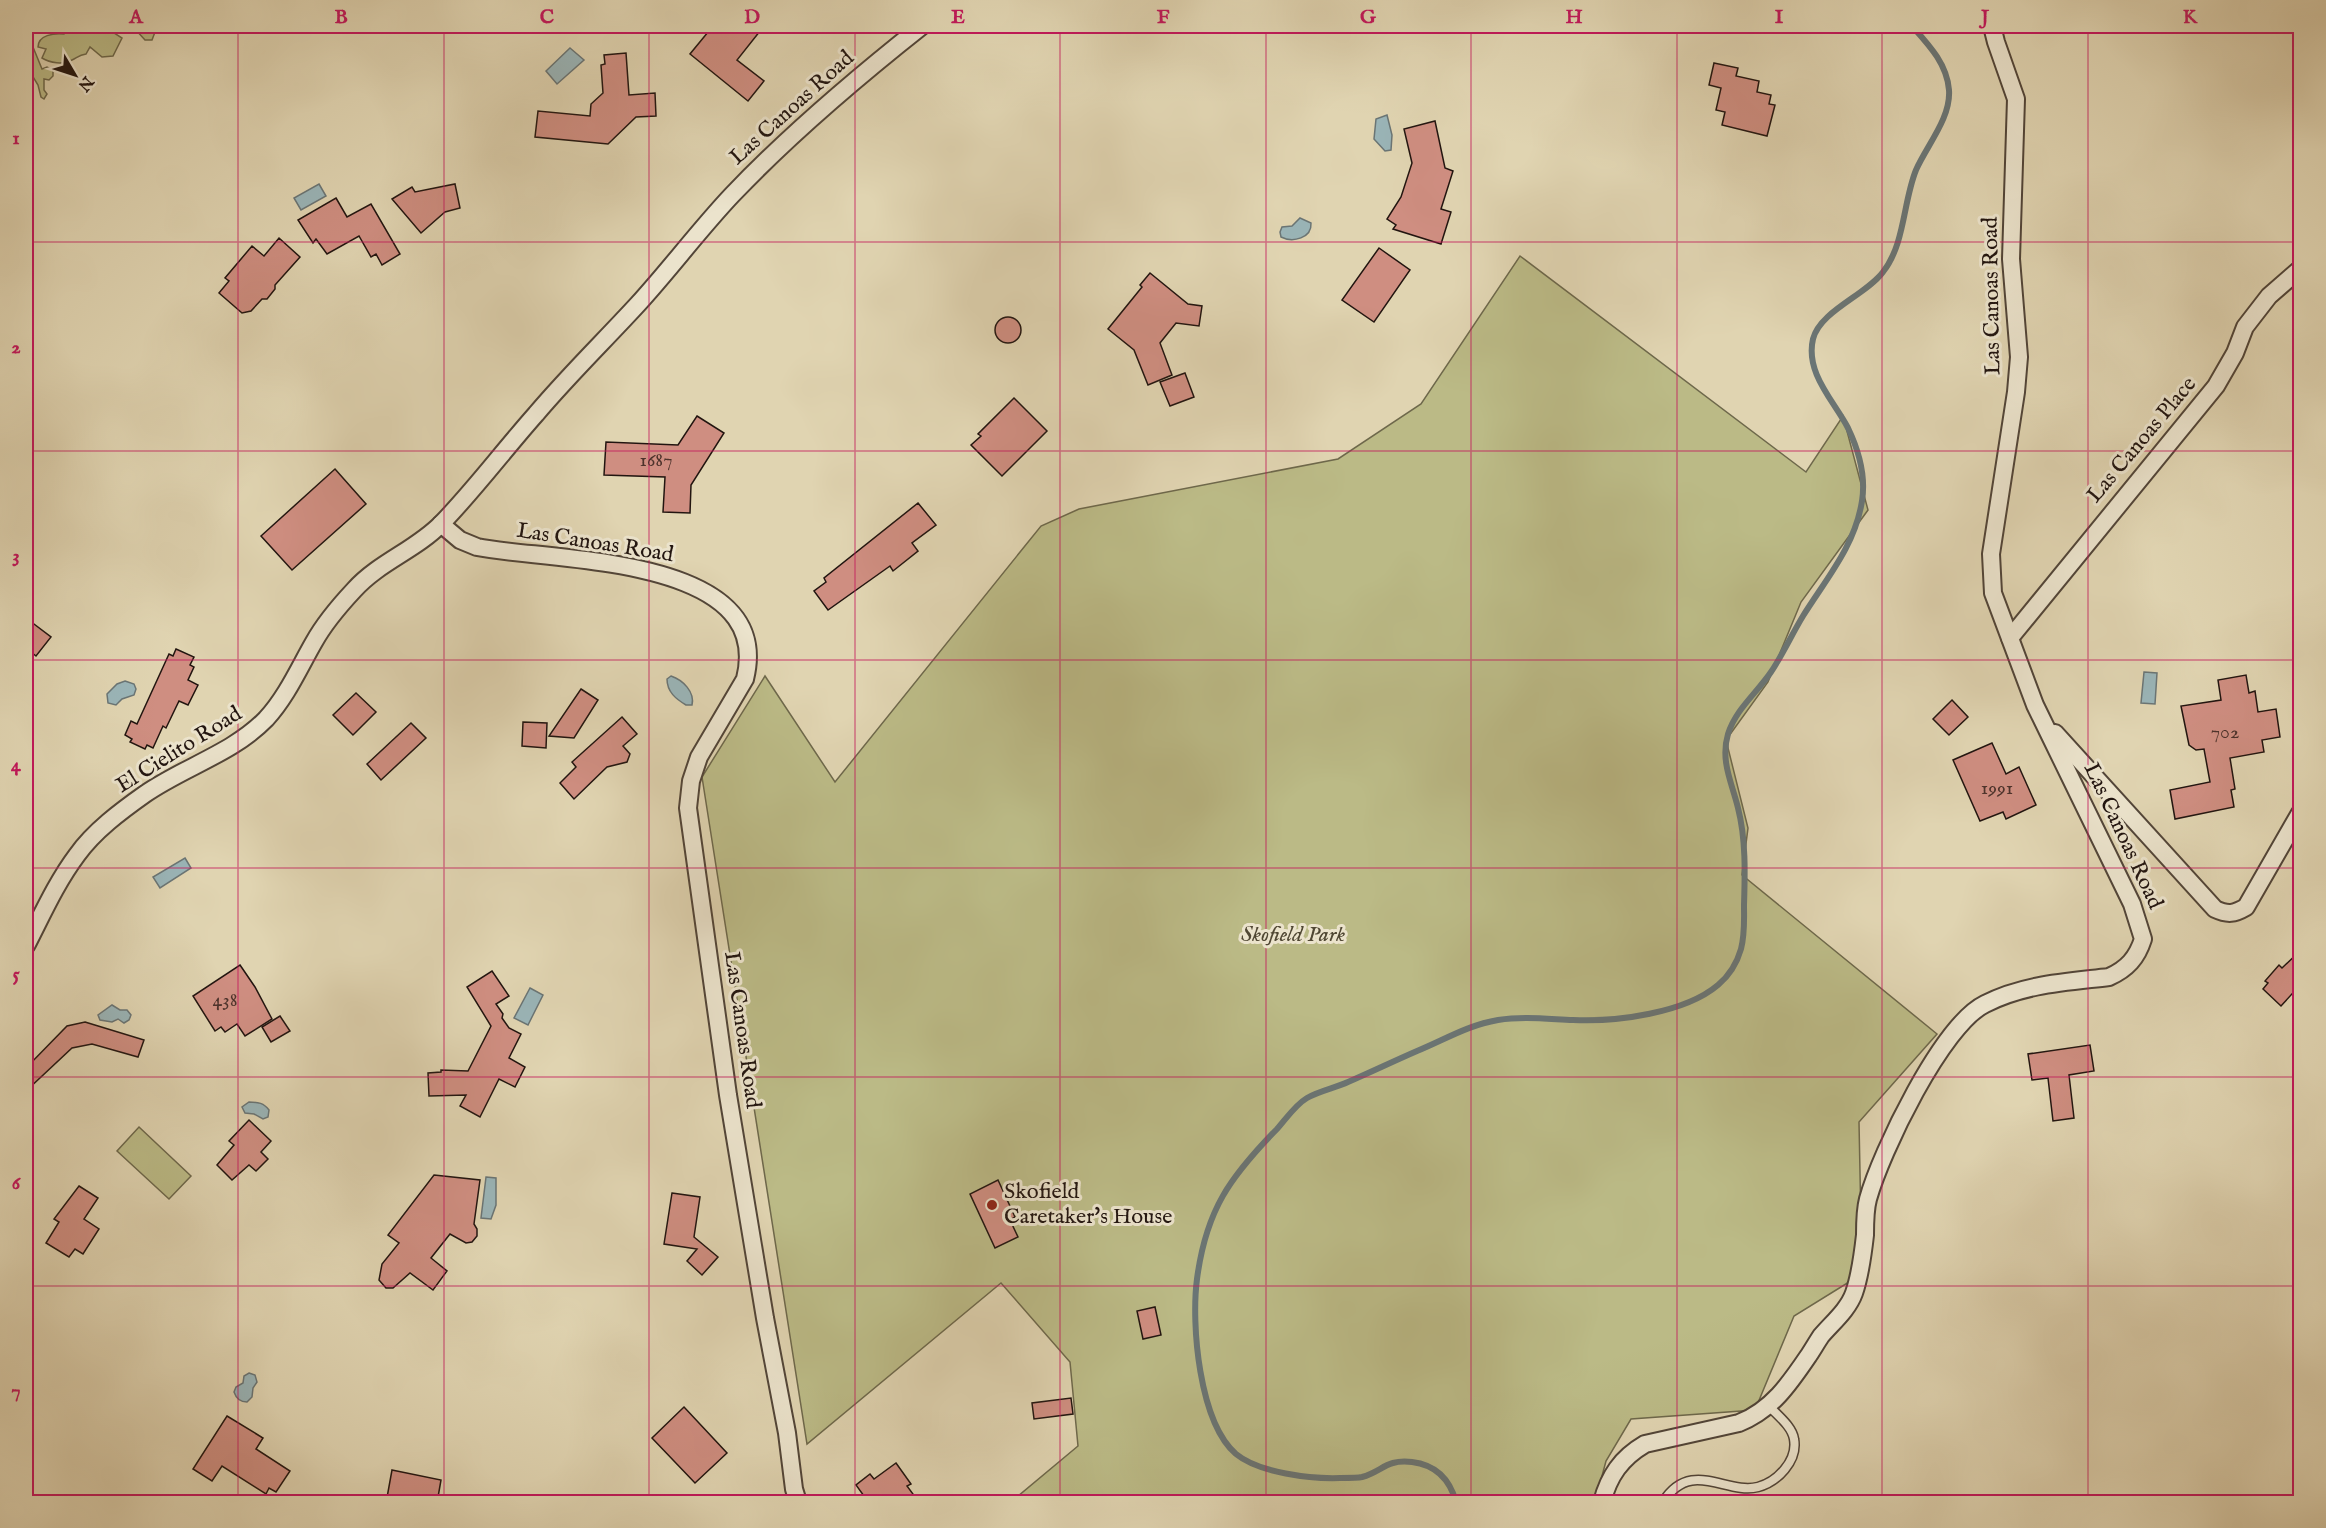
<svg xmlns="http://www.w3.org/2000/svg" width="2326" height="1528" viewBox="0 0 2326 1528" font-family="'IM FELL English',serif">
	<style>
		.green { fill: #bbba86; stroke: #6e684b; stroke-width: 1.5 }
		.water { fill: #9ab5b8; stroke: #6a7575; stroke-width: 1.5 }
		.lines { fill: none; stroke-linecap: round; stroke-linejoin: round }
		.stream { stroke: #6a7575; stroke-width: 6 }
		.building { fill: #cf8e81; stroke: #221510; stroke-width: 1.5 }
		.service-casing { stroke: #524538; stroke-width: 11 }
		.minor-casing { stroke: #524538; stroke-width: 20 }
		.path { stroke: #221510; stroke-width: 4; stroke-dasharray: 4.5 3; stroke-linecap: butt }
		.service { stroke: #ebe3cc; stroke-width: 8 }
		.minor { stroke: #ebe3cc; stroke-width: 16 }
		.grid { fill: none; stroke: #c2185b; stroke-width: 1.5; stroke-opacity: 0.55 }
		.poi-dot { fill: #8f2418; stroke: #ebe3cc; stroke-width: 2 }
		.labels { text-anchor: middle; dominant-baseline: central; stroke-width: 6; stroke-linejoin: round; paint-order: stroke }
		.number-label { font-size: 20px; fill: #4d332c }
		.street-label { font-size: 22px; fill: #221510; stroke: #ebe3cc }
		.park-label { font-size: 22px; font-style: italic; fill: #504733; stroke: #ebe3cc }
		.poi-label { font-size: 22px; fill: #221510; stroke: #ebe3cc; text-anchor: start }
		.neatline { fill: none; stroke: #c2185b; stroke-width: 2 }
		.grid-label { font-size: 20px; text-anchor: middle; font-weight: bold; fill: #c2185b }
	</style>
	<rect width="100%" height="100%" fill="#e0d4b1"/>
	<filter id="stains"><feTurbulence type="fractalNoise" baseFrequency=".00333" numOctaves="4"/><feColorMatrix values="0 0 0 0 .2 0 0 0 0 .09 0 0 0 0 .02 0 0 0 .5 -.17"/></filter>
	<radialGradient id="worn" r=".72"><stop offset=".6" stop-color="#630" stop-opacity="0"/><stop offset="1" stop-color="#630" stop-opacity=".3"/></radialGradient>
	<g class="green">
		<path d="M67,26H124L115,28L114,33L122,38L113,56L102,57L90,47L86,54C79,55 78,57 72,60C63,65 50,63 42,58L46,49L38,47C38,35 54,33 64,34Z"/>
		<path d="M135,26H166L155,32L152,40H145L135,29Z"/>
		<path d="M26,30L42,69L47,67L53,70V76L49,80L44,79V90L47,94L44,99L41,97L38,85L27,67Z"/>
		<path d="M1520,256L1806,472L1843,416L1868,510L1801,602L1768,682L1726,740L1748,828L1742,875L1937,1034L1859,1122L1862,1274L1794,1316L1755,1410L1631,1419L1606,1461L1595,1502H1011L1078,1446L1070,1362L1001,1283L807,1444L702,777L765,676L835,782L1041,526L1079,509L1338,459L1421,404Z"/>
		<path d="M139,1127L191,1176L169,1199L117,1151Z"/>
	</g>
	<g class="water">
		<path d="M570,48L584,60L557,84L546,71Z"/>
		<path d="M1387,115L1392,135L1391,150L1385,151L1374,139L1376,119Z"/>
		<path d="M319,184L326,196L301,210L294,198Z"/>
		<path d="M1300,218L1311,223C1312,238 1293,243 1281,237L1280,232L1282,227L1292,226Z"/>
		<path d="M2144,672L2157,673L2155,704L2141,703Z"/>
		<path d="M671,676C683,680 695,692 692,705H686C676,699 667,692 667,679Z"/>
		<path d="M125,681L134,684L136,689L134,695L122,699L116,705L108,703L107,694L117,684Z"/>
		<path d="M185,858L191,868L160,888L153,877Z"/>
		<path d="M530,988L543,995L528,1025L514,1018Z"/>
		<path d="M112,1005L120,1010H127L131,1015L129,1020L124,1023L118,1019L112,1022L100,1020L98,1015Z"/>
		<path d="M249,1102C258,1102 264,1103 269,1110L268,1117L263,1119L254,1114L245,1113L242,1107Z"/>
		<path d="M486,1177L496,1178V1205L491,1219L481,1218Z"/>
		<path d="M249,1373L255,1375L257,1382L253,1388L252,1397L247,1402C240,1402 236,1398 234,1392L236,1387L243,1383L244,1376Z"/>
	</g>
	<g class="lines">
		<path class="stream" d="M1456,1502C1450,1480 1437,1465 1412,1462C1386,1459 1383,1471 1362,1477C1358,1478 1344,1478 1340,1478C1311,1479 1259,1473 1236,1454C1199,1422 1191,1324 1197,1279C1206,1210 1230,1177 1277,1129C1286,1119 1295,1105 1307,1098C1319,1091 1335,1088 1348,1082C1371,1072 1394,1061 1417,1051C1444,1040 1468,1025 1498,1020C1523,1016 1548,1019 1573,1020C1617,1022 1685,1013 1718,985C1730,975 1737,963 1741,949C1745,934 1744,920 1744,905C1745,874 1746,839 1738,808C1732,783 1720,761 1728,734C1736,709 1756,694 1771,672C1783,654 1792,634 1803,616C1826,579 1855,546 1862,501C1866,476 1859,451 1848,428C1834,401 1805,373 1813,339C1820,311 1866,295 1883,272C1905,244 1903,202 1916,170C1927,145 1951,118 1949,90C1947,64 1929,45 1912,26"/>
	</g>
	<g class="building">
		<path d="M713,26H764L737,60L764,81L748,101L690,54Z"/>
		<path d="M626,53L629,95L655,93L656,116L636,117L608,144L535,137L538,111L590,116L591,104L603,93L601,65L605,64L604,55Z"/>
		<path d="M1714,63L1738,68L1736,76L1759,81L1757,92L1771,95L1769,104L1775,105L1767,136L1722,125L1725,112L1716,110L1721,88L1709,85Z"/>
		<path d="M1435,121L1445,168L1453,171L1441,209L1451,212L1441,244L1393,229L1396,225L1387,219L1401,197L1412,163L1404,129Z"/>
		<path d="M455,184L460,208L445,212L421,233L392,199L412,187L415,192Z"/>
		<path d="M336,198L347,217L371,204L400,254L382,265L376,254L371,257L359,236L327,254L316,239L313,243L298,220Z"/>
		<path d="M279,238L300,257L275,285V289L267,299H262L251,311L242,313L219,293L229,281L225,278L252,246L264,256Z"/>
		<path d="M1379,248L1410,270L1374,322L1342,300Z"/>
		<path d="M1150,273L1188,304L1202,306L1199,326L1176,323L1160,343L1172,375L1148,385L1134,350L1108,329L1142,287L1140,285Z"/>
		<circle cx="1008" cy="330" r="13"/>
		<path d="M1185,373L1194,397L1170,406L1160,382Z"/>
		<path d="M1014,398L1047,431L1002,476L971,445L981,436L978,434Z"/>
		<path d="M697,416L724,433L691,485L690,513L663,512L665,477L604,475L606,442L678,445Z"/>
		<path d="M335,469L366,504L292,570L261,536Z"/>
		<path d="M918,503L936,525L912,543L918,551L893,571L890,566L828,610L814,591L826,582L824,578Z"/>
		<path d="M26,618L51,637L36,656L26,648Z"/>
		<path d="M176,649L194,657L190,665L194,667L188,680L198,685L188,705L179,701L166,728L163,726L153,748L147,745L145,749L130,742L132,739L125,735L131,721L137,724L169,654L173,656Z"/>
		<path d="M2246,675L2249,693L2255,691L2258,712L2276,709L2280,737L2262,740L2264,752L2230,758L2235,789L2231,790L2234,807L2175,819L2170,790L2210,782L2204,749L2196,750L2189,745L2181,706L2221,700L2218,680Z"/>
		<path d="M581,689L598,700L574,738L549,736Z"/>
		<path d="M356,693L376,712L353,735L333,715Z"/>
		<path d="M1952,700L1968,717L1949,735L1933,719Z"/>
		<path d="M622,717L637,734L623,746L630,754L627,762L607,767L574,799L560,783L576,767L572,762Z"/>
		<path d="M523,722L547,723L546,748L522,746Z"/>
		<path d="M411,723L426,738L381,780L367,764Z"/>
		<path d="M1992,743L2006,774L2019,767L2036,805L2006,819L2003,812L1980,821L1953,760Z"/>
		<path d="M2301,950V984L2281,1006L2263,989L2268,983L2265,981L2279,965L2282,968Z"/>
		<path d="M240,965L255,987L272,1019L245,1036L237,1024L225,1032L221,1027L215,1031L193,996Z"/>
		<path d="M492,971L509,996L496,1004L503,1014L502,1018L509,1028L521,1034L509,1058L525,1067L515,1087L499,1079L480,1117L460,1106L466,1095L429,1096L428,1073L441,1072V1070L468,1071L491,1026L467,987Z"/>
		<path d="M280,1016L290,1031L271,1042L262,1027Z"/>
		<path d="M85,1022L144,1040L138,1057L92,1044L72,1048L26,1091V1068L67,1026Z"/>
		<path d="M2090,1045L2094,1071L2069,1075L2074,1118L2053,1121L2048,1078L2032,1080L2028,1054Z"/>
		<path d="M249,1120L271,1141L261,1152L268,1159L256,1171L249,1165L232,1180L217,1165L234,1145L229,1141Z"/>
		<path d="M434,1175L480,1180L474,1224L477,1229V1236L472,1242L466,1243L450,1234L431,1258L447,1271L433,1290L410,1273L393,1288H386L379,1280L382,1264L399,1243L388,1235Z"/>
		<path d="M998,1180L1015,1217L1010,1220L1018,1237L995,1248L970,1194Z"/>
		<path d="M79,1186L98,1198L84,1219L99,1229L83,1254L75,1249L69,1257L46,1243L59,1222L54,1219Z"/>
		<path d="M672,1193L700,1197L694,1237L718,1257L702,1275L687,1261L697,1249L664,1244Z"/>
		<path d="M1155,1307L1161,1335L1143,1339L1137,1311Z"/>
		<path d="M1071,1398L1073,1414L1034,1419L1032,1403Z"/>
		<path d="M684,1407L727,1453L695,1483L652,1438Z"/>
		<path d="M227,1416L263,1438L256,1449L290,1471L276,1492L269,1488L266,1494L222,1466L212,1481L193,1469Z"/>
		<path d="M896,1463L911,1484L907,1486L913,1494L902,1503H869L856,1485L870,1474L874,1479Z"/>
		<path d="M392,1470L441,1480L437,1503H386Z"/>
	</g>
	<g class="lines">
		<defs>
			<path id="service" d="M1663,1502C1691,1458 1726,1495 1758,1487C1777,1482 1798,1461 1794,1439C1792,1426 1777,1415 1769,1406"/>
			<g id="minor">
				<path d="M441,524L460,540L477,547C550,562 776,554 745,679L699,757L691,781L688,808L728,1095L765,1318L787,1433L794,1489L798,1502"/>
				<path d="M2010,638L2216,386L2235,353L2245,327L2269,296L2300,269"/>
				<path d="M2055,733L2215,909C2228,915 2234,914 2246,907L2300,813"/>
				<path d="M26,946C42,915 56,883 77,855C94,831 121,811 145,794C184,767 233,753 266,719C287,696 299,668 314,642C324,624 340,605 354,590C379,562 416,550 442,523C475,489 504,450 536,414C568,376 604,341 638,304C670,269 699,230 732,195C791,133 855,79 922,26"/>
				<path d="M1602,1502C1609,1476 1621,1458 1645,1444L1739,1423C1772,1410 1790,1383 1809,1355C1813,1349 1817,1342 1821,1336C1832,1323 1848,1310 1854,1293C1860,1276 1863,1253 1865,1235C1865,1224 1865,1210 1868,1199C1881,1152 1942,1025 1985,1004C2024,984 2067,982 2109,977C2127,969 2137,958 2143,939L2132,904L2035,705L1993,593L1991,554L2016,392L2019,357L2011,259L2016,99L1996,42L1992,26"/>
			</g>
		</defs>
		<use href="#service" class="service-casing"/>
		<use href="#minor" class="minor-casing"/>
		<path class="path" d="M37,26L38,28H49L51,26"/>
		<use href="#service" class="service"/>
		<use href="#minor" class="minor"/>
	</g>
	<path class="grid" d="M238,26V1502M444,26V1502M649,26V1502M855,26V1502M1060,26V1502M1266,26V1502M1471,26V1502M1677,26V1502M1882,26V1502M2088,26V1502M26,242H2300M26,451H2300M26,660H2300M26,868H2300M26,1077H2300M26,1286H2300"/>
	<circle class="poi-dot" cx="992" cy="1205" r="6"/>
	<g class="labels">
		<g class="number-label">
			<text x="656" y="460">1687</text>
			<text x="2225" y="732">702</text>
			<text x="1997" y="788">1991</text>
			<text x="225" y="1000">438</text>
		</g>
		<g class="street-label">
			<text transform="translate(792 108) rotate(-42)">Las Canoas Road</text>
			<text transform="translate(1992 296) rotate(-91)">Las Canoas Road</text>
			<text transform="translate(2142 440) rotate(-50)">Las Canoas Place</text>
			<text transform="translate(595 543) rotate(9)">Las Canoas Road</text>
			<text transform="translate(179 750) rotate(-32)">El Cielito Road</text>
			<text transform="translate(2123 836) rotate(65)">Las Canoas Road</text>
			<text transform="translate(742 1030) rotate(82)">Las Canoas Road</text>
		</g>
		<g class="park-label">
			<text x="1293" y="935">Skofield Park</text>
		</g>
		<g class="poi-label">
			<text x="1004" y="1192">Skofield<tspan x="1004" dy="25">Caretaker's House</tspan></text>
		</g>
	</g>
	<rect width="2326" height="1528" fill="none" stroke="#e0d4b1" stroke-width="66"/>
	<g transform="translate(75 75) rotate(129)" stroke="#ebe3cc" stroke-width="4.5" paint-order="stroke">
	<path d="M0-4.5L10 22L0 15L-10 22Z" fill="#221510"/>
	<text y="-9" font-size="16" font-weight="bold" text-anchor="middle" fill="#221510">N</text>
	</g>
	<rect x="33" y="33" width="2260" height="1462" class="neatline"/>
	<g class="grid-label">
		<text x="136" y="23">A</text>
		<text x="341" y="23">B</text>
		<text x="547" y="23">C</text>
		<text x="752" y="23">D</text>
		<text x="958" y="23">E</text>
		<text x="1163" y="23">F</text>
		<text x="1368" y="23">G</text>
		<text x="1574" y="23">H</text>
		<text x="1779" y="23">I</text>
		<text x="1985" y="23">J</text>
		<text x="2190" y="23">K</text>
		<text x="16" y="144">1</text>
		<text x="16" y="353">2</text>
		<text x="16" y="562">3</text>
		<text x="16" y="771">4</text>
		<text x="16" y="980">5</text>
		<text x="16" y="1189">6</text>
		<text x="16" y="1397">7</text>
	</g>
	<rect width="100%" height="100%" filter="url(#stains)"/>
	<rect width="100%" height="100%" fill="url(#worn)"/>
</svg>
